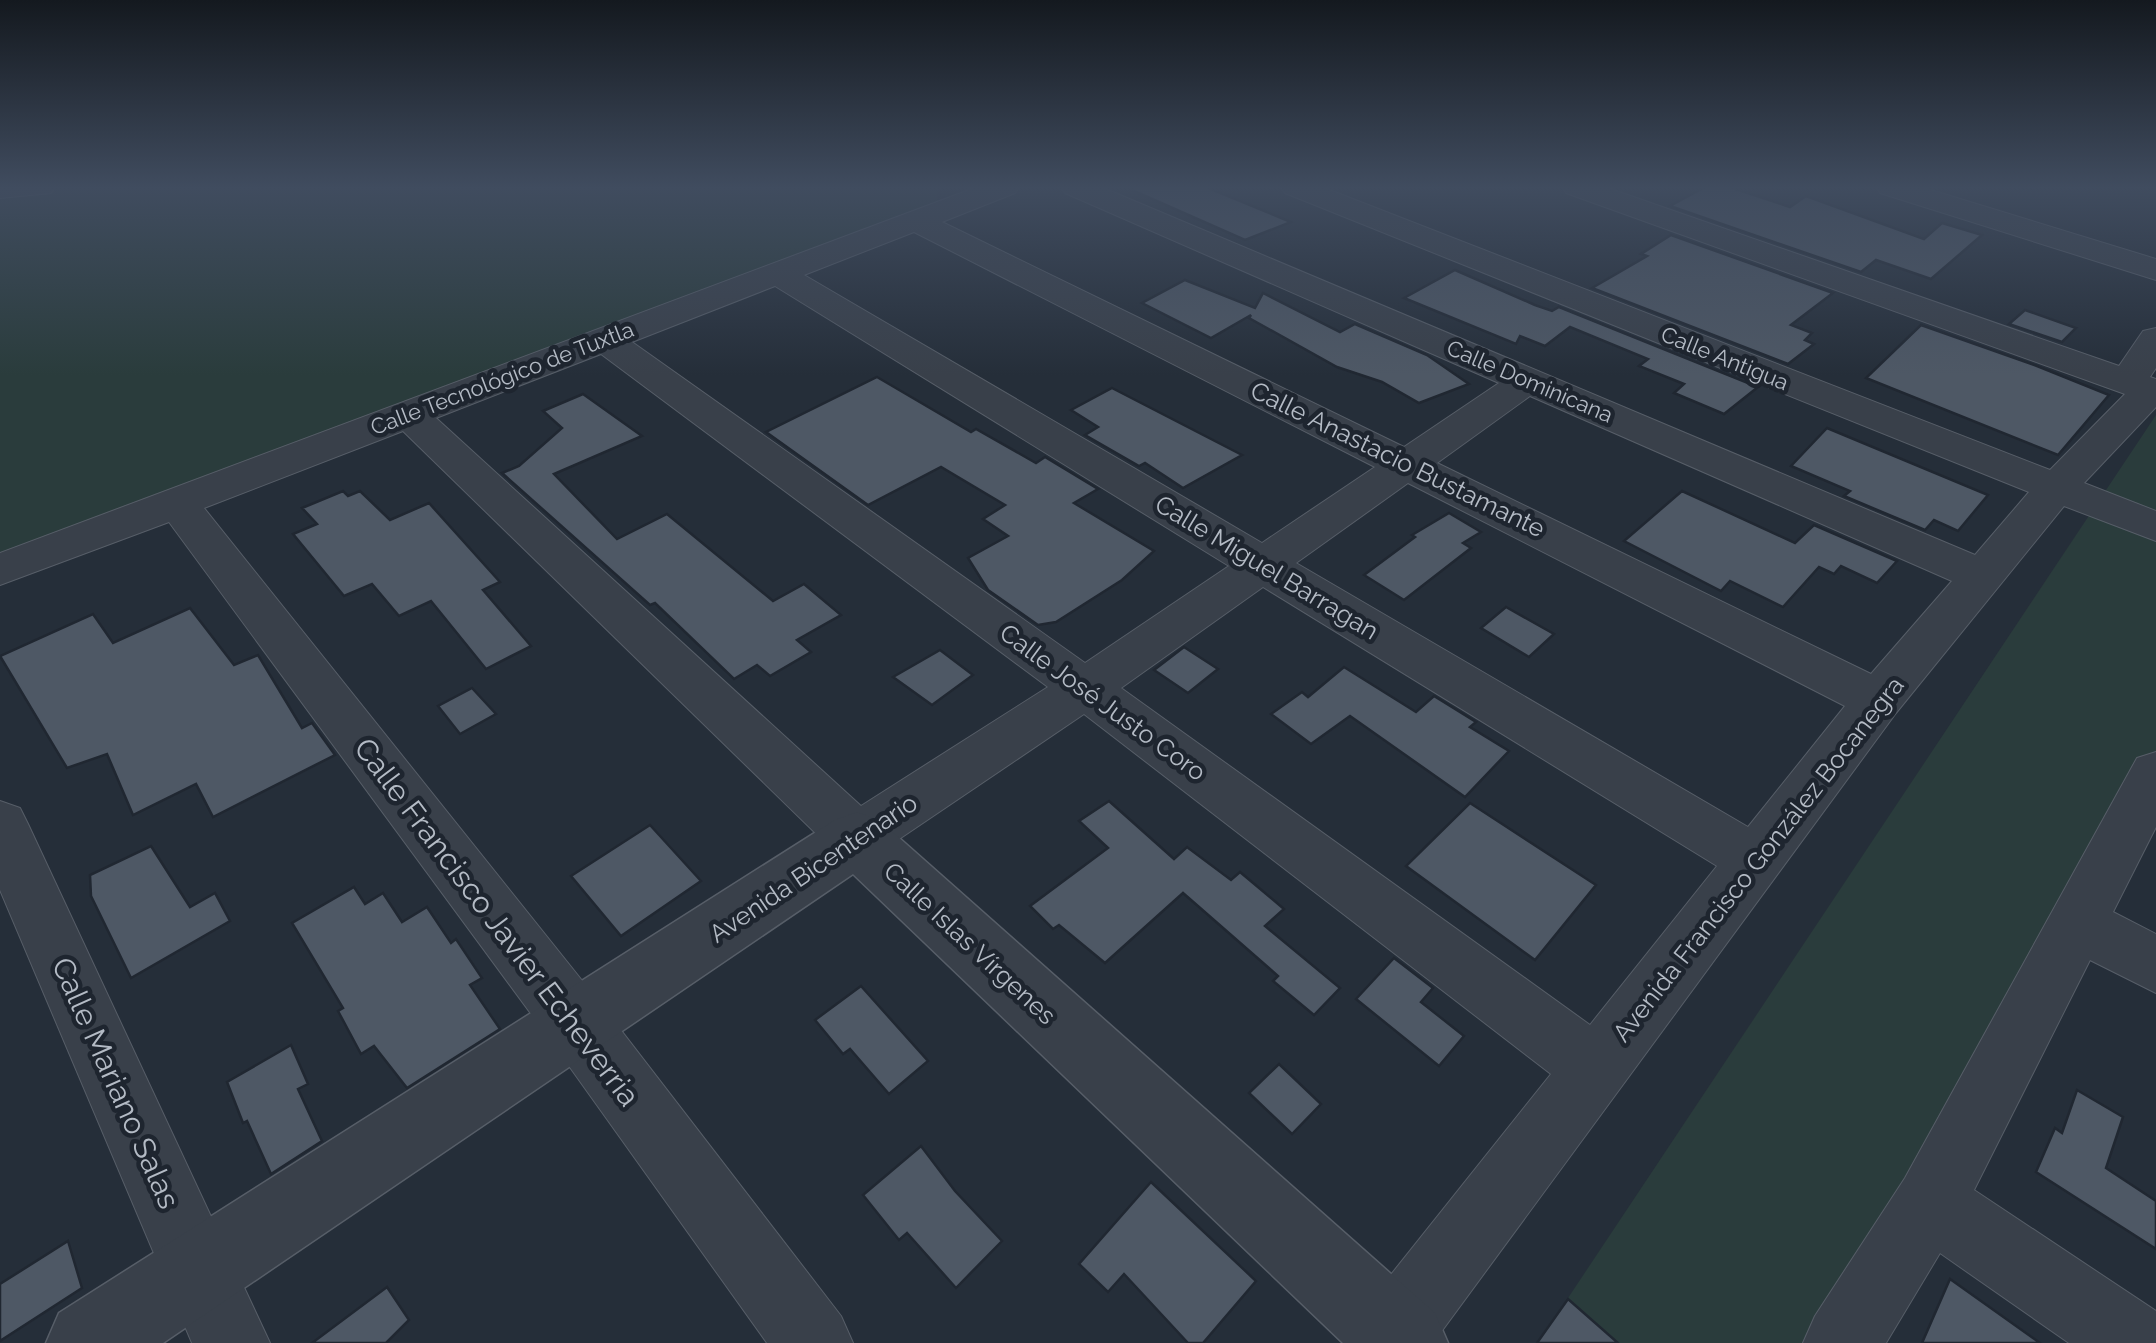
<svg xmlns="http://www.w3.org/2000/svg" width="2156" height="1343" viewBox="0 0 2156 1343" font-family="Raleway,sans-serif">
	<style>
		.green { fill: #2a3c3c }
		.building { fill: #4e5865; stroke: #202731; stroke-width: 2.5 }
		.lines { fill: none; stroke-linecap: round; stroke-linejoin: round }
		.minor-casing { stroke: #575e68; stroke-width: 2 }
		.tertiary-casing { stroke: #575e68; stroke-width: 3 }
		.minor { fill: #39404a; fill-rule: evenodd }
		.tertiary { fill: #39404a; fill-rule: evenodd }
		.labels { text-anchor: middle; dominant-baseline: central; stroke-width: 9; stroke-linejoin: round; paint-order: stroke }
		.far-street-label { font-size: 22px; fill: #b4bbc5; stroke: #1e252f }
		.street-label { font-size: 25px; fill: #b4bbc5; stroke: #1e252f }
		.near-street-label { font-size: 30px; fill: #b4bbc5; stroke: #1e252f }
	</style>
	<rect width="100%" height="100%" fill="#252e39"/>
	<g class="green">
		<path d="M0,187H936L938,205L0,558Z"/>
		<path d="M2156,415V768L1856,1343H1538Z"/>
	</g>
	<g class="building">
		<path d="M1125,187H1206L1291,222L1245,240Z"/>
		<path d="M1705,187H1730L1790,207L1806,196L1924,239L1942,223L1982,235L1931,279L1876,260L1861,272L1670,206Z"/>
		<path d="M1671,235L1833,293L1791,325L1812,333L1805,340L1814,344L1788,364L1592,288L1647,256L1641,254Z"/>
		<path d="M1455,270L1535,305L1552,311L1559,307L1758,387L1724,414L1674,393L1684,384L1639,366L1648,359L1570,327L1545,346L1520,336L1516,344L1404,298Z"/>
		<path d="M1185,280L1255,308L1263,293L1340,332L1355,324L1427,355L1469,384L1419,403L1382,382L1337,367L1249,318L1251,315L1211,338L1142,303Z"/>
		<path d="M2025,310L2076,328L2062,342L2009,324Z"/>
		<path d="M1921,325L2037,366L2109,395L2058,455L1866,378Z"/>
		<path d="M877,377L971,432L976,429L1036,463L1045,457L1098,489L1074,503L1154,551L1122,580L1056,622L1038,625L988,590L968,558L1008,536L983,519L1005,505L941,467L868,505L766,432Z"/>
		<path d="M1112,388L1242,455L1183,488L1145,463L1139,466L1085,435L1098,427L1071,410Z"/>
		<path d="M583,394L642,436L554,474L617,539L667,514L773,601L804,584L841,615L797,640L811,652L770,676L757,665L734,679L655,603L650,605L502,473L519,466L562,428L543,411Z"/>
		<path d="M1827,428L1988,495L1958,531L1934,520L1925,530L1844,496L1850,491L1791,466Z"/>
		<path d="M343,491L348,496L360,491L390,520L429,503L500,582L483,590L531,646L486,669L431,601L399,616L372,584L344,596L293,534L317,524L302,508Z"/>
		<path d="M1682,491L1795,543L1814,525L1897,561L1877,583L1841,566L1834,574L1819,567L1783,607L1730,581L1721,591L1624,541Z"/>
		<path d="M1449,513L1481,532L1463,543L1471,548L1404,600L1364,575L1415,537L1412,535Z"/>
		<path d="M1506,607L1554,634L1529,657L1481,628Z"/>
		<path d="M190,608L234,665L258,655L302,728L312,723L335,755L213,817L196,784L133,815L107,754L67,768L0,656L93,614L113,643Z"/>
		<path d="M1184,647L1218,669L1188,693L1154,670Z"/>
		<path d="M940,650L973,675L932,705L893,677Z"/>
		<path d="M1344,667L1416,712L1434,696L1476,722L1470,727L1509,751L1465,797L1350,716L1311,744L1271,714L1302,692L1308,697Z"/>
		<path d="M472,688L496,714L460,734L438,706Z"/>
		<path d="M1109,801L1174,859L1187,847L1231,880L1240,872L1284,909L1265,926L1340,988L1314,1015L1273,981L1278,976L1183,893L1105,963L1059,925L1053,929L1030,906L1108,848L1079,821Z"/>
		<path d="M1470,803L1596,885L1535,960L1406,866Z"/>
		<path d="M650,825L701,881L621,936L571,876Z"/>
		<path d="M151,846L190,907L215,893L230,921L131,978L91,896L90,875Z"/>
		<path d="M354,887L365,904L383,893L402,922L427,907L451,943L456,939L482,978L470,985L500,1029L407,1088L374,1046L361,1054L338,1011L343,1008L292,923Z"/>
		<path d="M1394,958L1433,988L1421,1002L1464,1036L1439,1066L1356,999Z"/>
		<path d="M861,986L928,1061L889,1094L850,1049L843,1054L815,1020Z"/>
		<path d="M291,1045L308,1084L298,1089L322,1141L271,1174L247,1121L243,1123L227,1082Z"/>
		<path d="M1279,1064L1321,1104L1292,1134L1249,1093Z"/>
		<path d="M2077,1090L2123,1117L2106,1168L2156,1201V1249L2036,1172L2055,1128L2062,1133Z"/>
		<path d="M921,1146L955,1191L1002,1241L956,1288L907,1233L899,1240L863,1195Z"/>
		<path d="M1151,1182L1256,1281L1203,1343H1188L1124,1274L1108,1292L1079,1264Z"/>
		<path d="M68,1241L82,1288L0,1341V1284Z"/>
		<path d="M1950,1279L2040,1343H1922Z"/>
		<path d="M387,1287L409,1320L386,1343H312Z"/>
		<path d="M1568,1299L1618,1343H1537Z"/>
	</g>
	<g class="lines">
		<defs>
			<g id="minor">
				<path d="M0,187H55L51,193L0,198Z"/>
				<path d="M977,187H1019L1015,193L942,222L1404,447L1499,383L1065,193L1061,187H1101L1975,555L2029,492L1285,193L1281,187H1322L2050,470L2125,394L1566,193L1562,187H1605L2119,366L2143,331L2156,328V368L2150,377L2156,379V407L2084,483L2156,511V541L2064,506L1896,713L1433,1343H1346L1358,1316L1551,1074L1084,714L877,854L857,861L837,854L403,431L204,508L600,1003L841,1316L853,1343H767L554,1045L169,522L0,585V553ZM914,232L1375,467L1262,543L804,275ZM775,286L1229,566L1085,663L632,342ZM601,354L1048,687L861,806L436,418ZM1530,396L1952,581L1871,674L1437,463ZM1408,483L1845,706L1748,827L1296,563ZM1263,587L1717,866L1590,1025L1121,688Z"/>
				<path d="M1876,187H1921L2156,259V280L1880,193Z"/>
				<path d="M2156,752V827L2113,912L2156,934V993L2090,960L1974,1190L2156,1311V1343H2069L1940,1253L1886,1343H1803L1815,1316L1905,1178L2137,758Z"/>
				<path d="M0,801L20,808L28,824L270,1343H192L0,890Z"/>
			</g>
			<path id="tertiary" d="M857,812L879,820L1435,1313L1448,1343H1343L853,874L163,1343H46L59,1313L835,820Z"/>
		</defs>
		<use href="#minor" class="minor-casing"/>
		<use href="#tertiary" class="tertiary-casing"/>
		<use href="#minor" class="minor"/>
		<use href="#tertiary" class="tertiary"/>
	</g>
	<linearGradient id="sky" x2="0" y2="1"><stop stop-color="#14191f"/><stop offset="0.5" stop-color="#404c5f"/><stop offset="1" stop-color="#404c5f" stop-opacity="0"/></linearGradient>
	<rect width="2156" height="375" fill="url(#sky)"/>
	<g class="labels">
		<g class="far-street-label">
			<text transform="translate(1725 358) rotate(22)">Calle Antigua</text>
			<text transform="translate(502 378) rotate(-21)">Calle Tecnológico de Tuxtla</text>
			<text transform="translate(1530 381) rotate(23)">Calle Dominicana</text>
		</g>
		<g class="street-label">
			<text transform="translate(1398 459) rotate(26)">Calle Anastacio Bustamante</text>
			<text transform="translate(1267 567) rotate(31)">Calle Miguel Barragan</text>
			<text transform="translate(1103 702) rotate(36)">Calle José Justo Coro</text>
			<text transform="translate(1758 859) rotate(-52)">Avenida Francisco González Bocanegra</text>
			<text transform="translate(813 868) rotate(-34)">Avenida Bicentenario</text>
			<text transform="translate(970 943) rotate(43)">Calle Islas Vírgenes</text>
		</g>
		<g class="near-street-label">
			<text transform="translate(497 922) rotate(53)">Calle Francisco Javier Echeverria</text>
			<text transform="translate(116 1083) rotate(66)">Calle Mariano Salas</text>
		</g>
	</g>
</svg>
